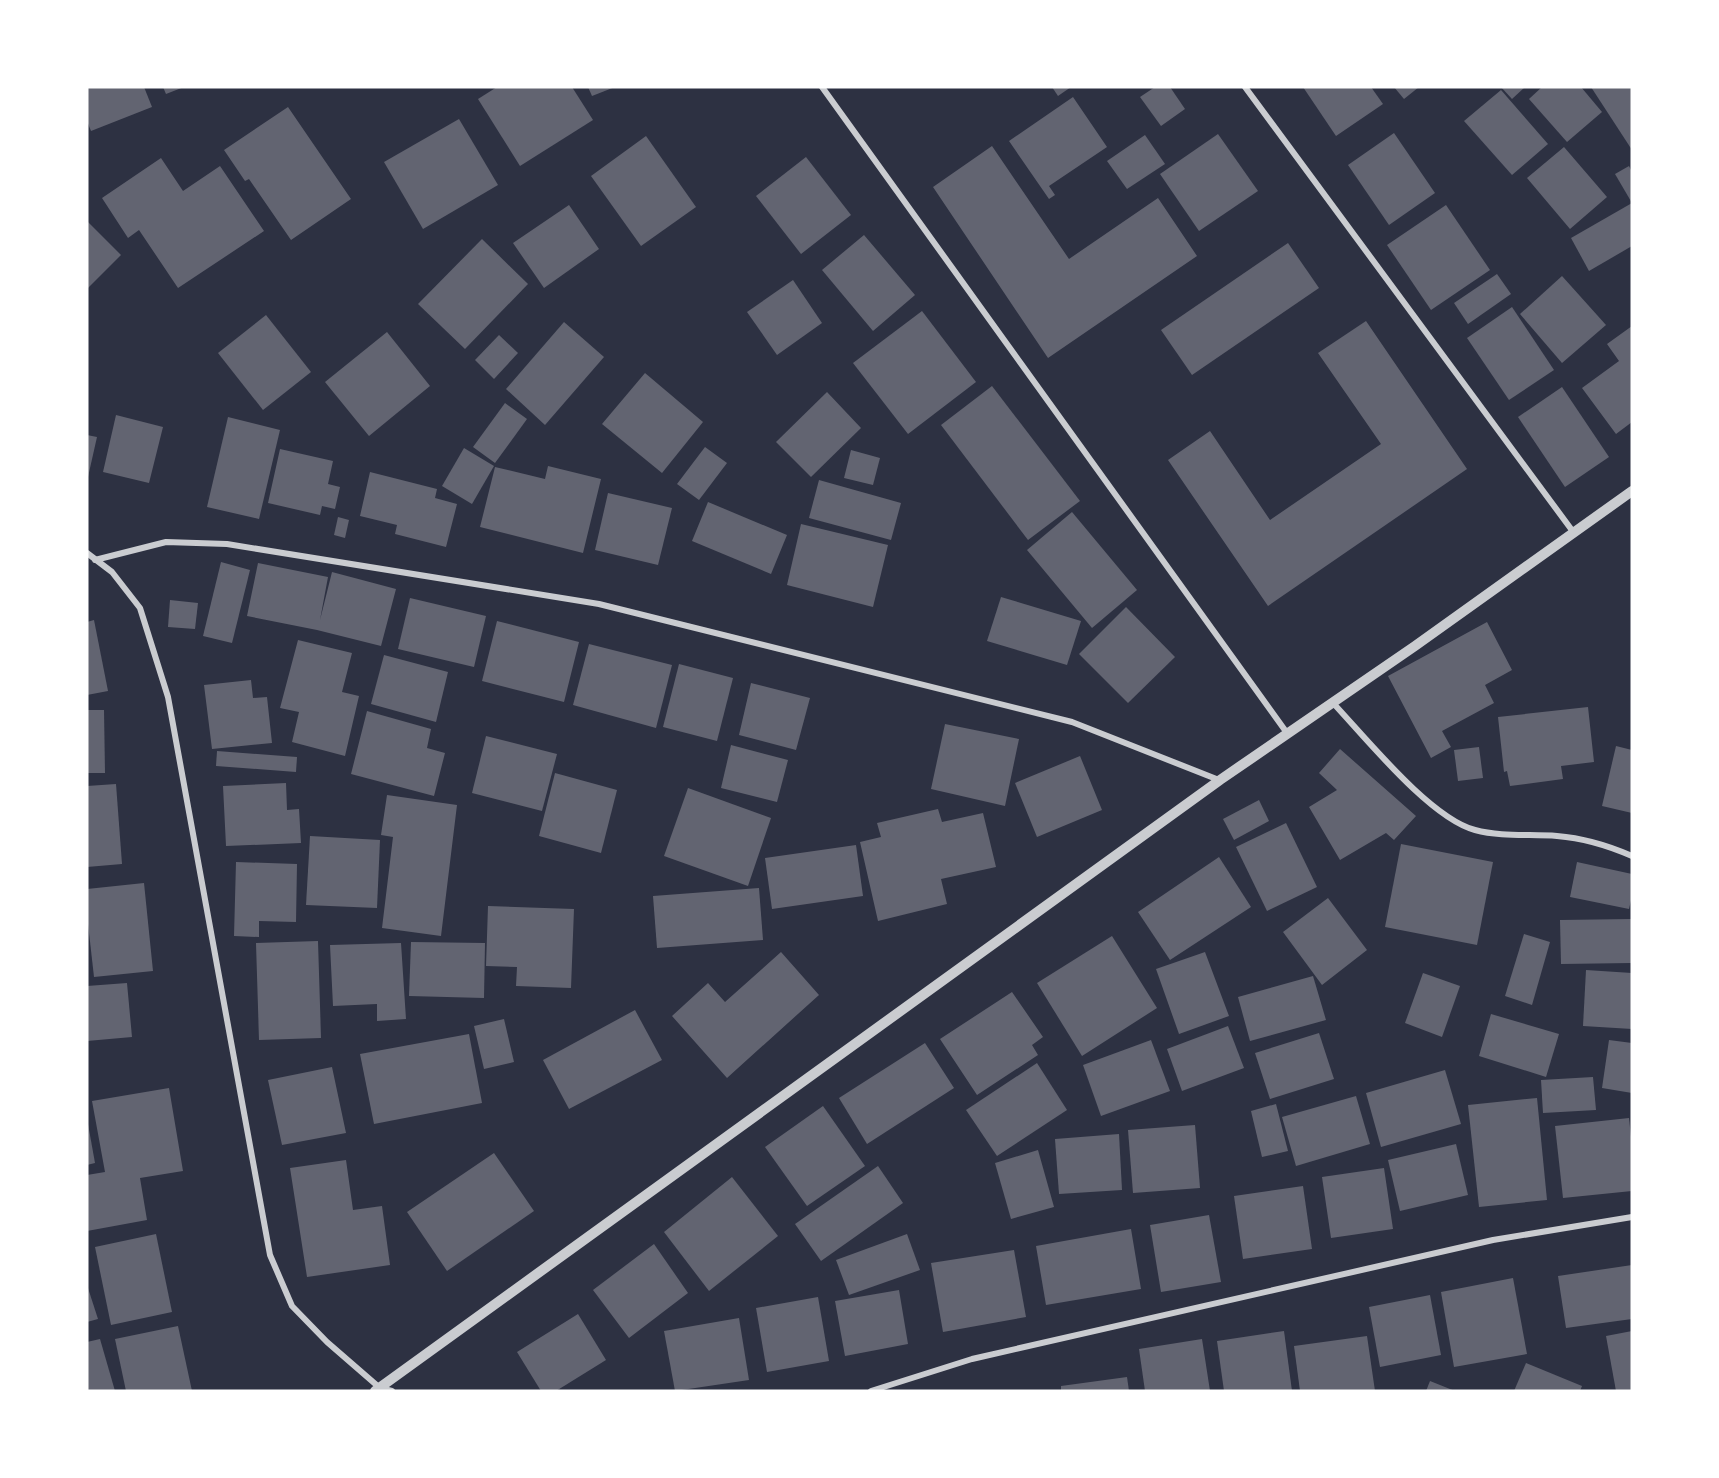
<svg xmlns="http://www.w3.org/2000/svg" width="1719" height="1478" viewBox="0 0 1719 1478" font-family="'PT Sans',sans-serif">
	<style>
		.building { fill: #626471 }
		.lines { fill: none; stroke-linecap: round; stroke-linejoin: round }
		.minor { stroke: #caccd0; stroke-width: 6 }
		.tertiary { stroke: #caccd0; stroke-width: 10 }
	</style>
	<rect width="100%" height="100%" fill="#2d3142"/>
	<g class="building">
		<path d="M87,87H144L152,107L91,131L87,121Z"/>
		<path d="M163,87H184L166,94Z"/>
		<path d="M497,87H572L593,120L520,166L478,99Z"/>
		<path d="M588,87H615L592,96Z"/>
		<path d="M1052,87H1071L1058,96Z"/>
		<path d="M1155,87H1170L1185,109L1161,126L1140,97Z"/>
		<path d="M1303,87H1371L1383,104L1336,136Z"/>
		<path d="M1394,87H1419L1404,99Z"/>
		<path d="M1501,87H1525L1512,99Z"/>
		<path d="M1542,87H1581L1602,112L1567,142L1529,99Z"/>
		<path d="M1591,87H1632V150Z"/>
		<path d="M1501,90L1548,144L1512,175L1464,121Z"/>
		<path d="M1073,97L1107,147L1049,186L1055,195L1049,199L1009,141Z"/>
		<path d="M288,107L351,199L291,240L249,179L245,181L224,150Z"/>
		<path d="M459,119L498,185L423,229L384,162Z"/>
		<path d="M1394,133L1435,193L1389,225L1348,165Z"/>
		<path d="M1218,134L1258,191L1199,231L1160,174Z"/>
		<path d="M1145,135L1165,164L1127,189L1107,161Z"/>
		<path d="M646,136L696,207L641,246L591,176Z"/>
		<path d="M992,146L1069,259L1158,198L1197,256L1048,358L933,187Z"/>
		<path d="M1564,147L1607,197L1570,229L1527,178Z"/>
		<path d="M806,157L851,215L801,254L756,196Z"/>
		<path d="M161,158L183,191L220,166L264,231L178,288L139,230L128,238L102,198Z"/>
		<path d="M1629,166L1632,172V203L1615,174Z"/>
		<path d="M1632,203V246L1589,271L1571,238Z"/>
		<path d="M569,205L599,249L544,288L513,243Z"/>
		<path d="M1446,205L1490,270L1431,310L1387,245Z"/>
		<path d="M87,221L121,255L87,289Z"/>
		<path d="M864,235L915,295L873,331L822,270Z"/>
		<path d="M482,239L528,284L465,349L418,304Z"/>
		<path d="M1288,243L1319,288L1192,375L1161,330Z"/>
		<path d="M1497,274L1511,294L1468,324L1454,303Z"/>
		<path d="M1562,276L1606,325L1562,363L1520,314Z"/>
		<path d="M793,280L822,323L777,355L747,312Z"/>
		<path d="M1512,307L1554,370L1509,400L1467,338Z"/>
		<path d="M922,311L976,382L908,434L853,363Z"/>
		<path d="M266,315L311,372L263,410L218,353Z"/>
		<path d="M1366,321L1467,469L1268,606L1168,460L1210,431L1270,520L1381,444L1318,353Z"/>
		<path d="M564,322L604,357L545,425L506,389Z"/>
		<path d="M1632,326V422L1616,434L1582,388L1619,361L1607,344Z"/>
		<path d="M387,332L430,386L369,436L325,382Z"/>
		<path d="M499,335L518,353L494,379L475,360Z"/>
		<path d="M645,373L703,422L662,473L602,424Z"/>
		<path d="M992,386L1080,501L1028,540L941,425Z"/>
		<path d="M1562,387L1609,457L1565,487L1518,417Z"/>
		<path d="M827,392L861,428L811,477L776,442Z"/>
		<path d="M505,403L527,419L495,463L473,447Z"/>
		<path d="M116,415L163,427L149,483L103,472Z"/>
		<path d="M228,417L280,430L259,519L207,507Z"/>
		<path d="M87,435L97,437L88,477H87Z"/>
		<path d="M705,447L727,463L699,500L677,484Z"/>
		<path d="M464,448L494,466L472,504L442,486Z"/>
		<path d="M280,449L333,461L328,484L340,487L335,509L322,506L320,515L268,503Z"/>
		<path d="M851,450L880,458L873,485L844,478Z"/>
		<path d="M548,466L601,479L583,553L480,527L495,467L545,479Z"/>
		<path d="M370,472L437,489L435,498L457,504L446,547L395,534L397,525L360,516Z"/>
		<path d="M819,480L901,503L891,540L809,518Z"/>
		<path d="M608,493L672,508L658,565L595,550Z"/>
		<path d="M708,502L787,535L771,574L692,541Z"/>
		<path d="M1072,512L1137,590L1092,628L1027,550Z"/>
		<path d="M338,517L349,520L345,538L334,535Z"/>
		<path d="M801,524L888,545L873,607L787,585Z"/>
		<path d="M221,562L250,570L232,643L203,636Z"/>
		<path d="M258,563L328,577L320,620L332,572L396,589L381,646L317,630L247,616Z"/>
		<path d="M1001,597L1081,621L1067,665L987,641Z"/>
		<path d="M410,598L486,616L474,667L398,649Z"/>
		<path d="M170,600L198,603L195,629L168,627Z"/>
		<path d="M1126,607L1175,657L1128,703L1079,654Z"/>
		<path d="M94,620L108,691L87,695V622Z"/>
		<path d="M497,621L579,642L564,702L482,681Z"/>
		<path d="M1487,622L1512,670L1485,685L1494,703L1442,731L1451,747L1431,758L1388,676Z"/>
		<path d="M298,640L352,653L342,692L359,696L345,756L292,742L299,712L280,708Z"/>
		<path d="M589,644L672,665L656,728L573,705Z"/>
		<path d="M384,655L448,672L436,722L371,704Z"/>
		<path d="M679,664L733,678L717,741L663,727Z"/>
		<path d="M251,680L253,698L267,697L272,743L212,749L204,685Z"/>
		<path d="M751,683L810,698L796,750L739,735Z"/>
		<path d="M1588,707L1594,762L1561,766L1563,779L1510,786L1507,771L1504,772L1498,717Z"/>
		<path d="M87,710H104L105,773H87Z"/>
		<path d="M367,711L431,729L427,748L445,753L434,796L351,774Z"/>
		<path d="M945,724L1019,739L1005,806L931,789Z"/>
		<path d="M486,736L557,754L542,811L472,793Z"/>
		<path d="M731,745L788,760L777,802L721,788Z"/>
		<path d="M1616,746L1632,750V813L1602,806Z"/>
		<path d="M1479,747L1483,778L1458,781L1454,750Z"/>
		<path d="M1340,749L1416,816L1394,840L1386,833L1340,860L1309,807L1337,790L1319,773Z"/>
		<path d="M217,751L297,757L296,772L216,766Z"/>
		<path d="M1080,756L1102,810L1037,837L1015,783Z"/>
		<path d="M555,773L617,790L601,853L539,836Z"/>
		<path d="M286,783L287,810L299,809L301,843L226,846L223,786Z"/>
		<path d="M116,784L122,864L87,867V786Z"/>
		<path d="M688,788L771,818L748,886L664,856Z"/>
		<path d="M387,795L457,805L441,936L382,928L393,837L381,835Z"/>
		<path d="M1259,800L1269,821L1234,840L1223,819Z"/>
		<path d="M938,809L942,822L983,813L996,867L941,879L947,904L878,921L860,842L881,837L877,823Z"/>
		<path d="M1286,823L1317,887L1267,911L1236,847Z"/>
		<path d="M310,836L380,840L377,908L306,905Z"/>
		<path d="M1401,844L1493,862L1477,945L1385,927Z"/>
		<path d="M856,845L863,896L772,909L765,858Z"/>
		<path d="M1219,857L1251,907L1170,960L1138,912Z"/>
		<path d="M236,862L297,864L296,922L259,921V937L234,936Z"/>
		<path d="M1577,862L1632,874V896L1629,909L1570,897Z"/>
		<path d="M144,883L153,971L94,977L87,915V889Z"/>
		<path d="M759,888L763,940L657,948L653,896Z"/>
		<path d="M1328,898L1367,950L1322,985L1283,932Z"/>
		<path d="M488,906L574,909L571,988L516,986L517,967L486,966Z"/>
		<path d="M1632,919V963L1561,964L1560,920Z"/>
		<path d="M1524,934L1550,942L1532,1005L1505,996Z"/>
		<path d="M1112,936L1157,1008L1082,1056L1037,983Z"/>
		<path d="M318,941L321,1038L259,1040L256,943Z"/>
		<path d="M411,942L485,943L484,998L409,996Z"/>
		<path d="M401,943L406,1019L377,1021V1004L333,1006L330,945Z"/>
		<path d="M781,952L819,995L727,1078L672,1016L708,983L725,1002Z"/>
		<path d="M1205,952L1229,1016L1179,1034L1156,969Z"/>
		<path d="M1586,970L1632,973V1029L1583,1026Z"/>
		<path d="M1423,973L1460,986L1442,1037L1405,1023Z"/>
		<path d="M1313,976L1326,1020L1250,1041L1238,997Z"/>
		<path d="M127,983L132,1037L87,1041V986Z"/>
		<path d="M1012,992L1043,1037L1032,1045L1038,1055L977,1095L940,1039Z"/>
		<path d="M635,1010L662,1060L569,1109L543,1060Z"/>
		<path d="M1491,1014L1559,1034L1546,1077L1479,1056Z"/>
		<path d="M504,1019L514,1062L484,1069L474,1026Z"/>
		<path d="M1228,1026L1244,1068L1182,1091L1167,1049Z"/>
		<path d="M1319,1033L1334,1079L1270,1099L1255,1053Z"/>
		<path d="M469,1034L482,1103L374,1124L360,1054Z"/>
		<path d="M1151,1040L1170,1091L1101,1116L1083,1065Z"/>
		<path d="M1609,1040L1632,1043V1093L1602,1088Z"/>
		<path d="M925,1043L954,1088L867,1144L839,1098Z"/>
		<path d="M1037,1063L1067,1110L997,1156L966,1110Z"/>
		<path d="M332,1067L346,1133L282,1145L268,1080Z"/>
		<path d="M1445,1070L1461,1124L1381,1147L1366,1093Z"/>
		<path d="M1593,1077L1596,1110L1543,1113L1541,1080Z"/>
		<path d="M169,1088L183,1171L140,1178L147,1220L87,1231V1175L105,1172L92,1101Z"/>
		<path d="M1356,1096L1370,1144L1296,1166L1282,1117Z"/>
		<path d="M1537,1098L1547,1200L1479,1207L1468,1105Z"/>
		<path d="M1276,1104L1288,1151L1262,1157L1251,1111Z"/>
		<path d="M823,1106L865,1166L807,1206L765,1147Z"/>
		<path d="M1629,1118L1632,1146V1191L1563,1198L1555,1126Z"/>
		<path d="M88,1124L95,1163L87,1165V1125Z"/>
		<path d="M1195,1125L1200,1188L1133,1193L1128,1130Z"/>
		<path d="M1119,1134L1122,1190L1059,1194L1055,1139Z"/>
		<path d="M1456,1144L1468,1195L1400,1211L1388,1160Z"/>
		<path d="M1038,1150L1054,1207L1011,1219L995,1163Z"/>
		<path d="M494,1153L534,1211L447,1271L407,1212Z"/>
		<path d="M346,1160L353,1210L382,1206L390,1265L307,1277L290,1168Z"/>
		<path d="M878,1166L903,1203L821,1261L795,1224Z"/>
		<path d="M1384,1168L1393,1229L1331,1238L1322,1177Z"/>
		<path d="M732,1177L778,1236L709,1291L664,1232Z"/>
		<path d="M1303,1186L1312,1249L1243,1259L1234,1196Z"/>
		<path d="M1209,1215L1221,1282L1161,1292L1150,1225Z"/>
		<path d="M1131,1229L1141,1289L1046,1305L1036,1246Z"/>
		<path d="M156,1234L172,1312L111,1325L95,1247Z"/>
		<path d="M907,1234L920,1270L849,1295L836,1260Z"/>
		<path d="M654,1244L688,1293L629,1338L593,1290Z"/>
		<path d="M1014,1250L1026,1317L943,1332L931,1263Z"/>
		<path d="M1632,1265V1319L1566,1328L1558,1276Z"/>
		<path d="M1513,1278L1527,1354L1454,1367L1441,1292Z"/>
		<path d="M87,1285L98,1319L87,1322Z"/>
		<path d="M899,1290L908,1344L845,1356L835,1301Z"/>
		<path d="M1430,1295L1441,1355L1380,1367L1369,1307Z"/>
		<path d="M818,1297L829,1361L767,1372L756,1308Z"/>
		<path d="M578,1314L606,1360L556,1391H541L517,1352Z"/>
		<path d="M739,1318L749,1380L675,1391L664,1331Z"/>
		<path d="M178,1326L192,1391H126L115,1339Z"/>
		<path d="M1284,1331L1292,1391H1224L1217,1341Z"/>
		<path d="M1632,1331V1391H1616L1606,1336Z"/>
		<path d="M1367,1336L1375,1391H1300L1294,1346Z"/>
		<path d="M100,1339L115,1391H87V1342Z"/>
		<path d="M1202,1339L1210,1391H1145L1139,1349Z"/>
		<path d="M1526,1363L1582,1386L1580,1391H1514Z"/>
		<path d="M1127,1377L1129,1391H1061V1386Z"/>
		<path d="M1430,1381L1455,1391H1426Z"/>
	</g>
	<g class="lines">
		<g class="minor">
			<path d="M822,87L1287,733"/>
			<path d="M1245,87L1574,533"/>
			<path d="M87,553L112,572L140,608L168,697L270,1255L292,1306L327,1342L380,1388L392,1391"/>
			<path d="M95,560L166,542L227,544L599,604L1072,722L1219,780"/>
			<path d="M1333,703C1366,738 1430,818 1475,830C1501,837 1530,834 1557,836C1583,838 1609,846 1632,856"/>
			<path d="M871,1391L972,1359L1493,1240L1632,1217"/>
		</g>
		<path class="tertiary" d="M375,1391L1220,780L1415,646L1632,491"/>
	</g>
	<rect width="1719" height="1478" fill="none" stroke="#ffffff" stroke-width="177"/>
</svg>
